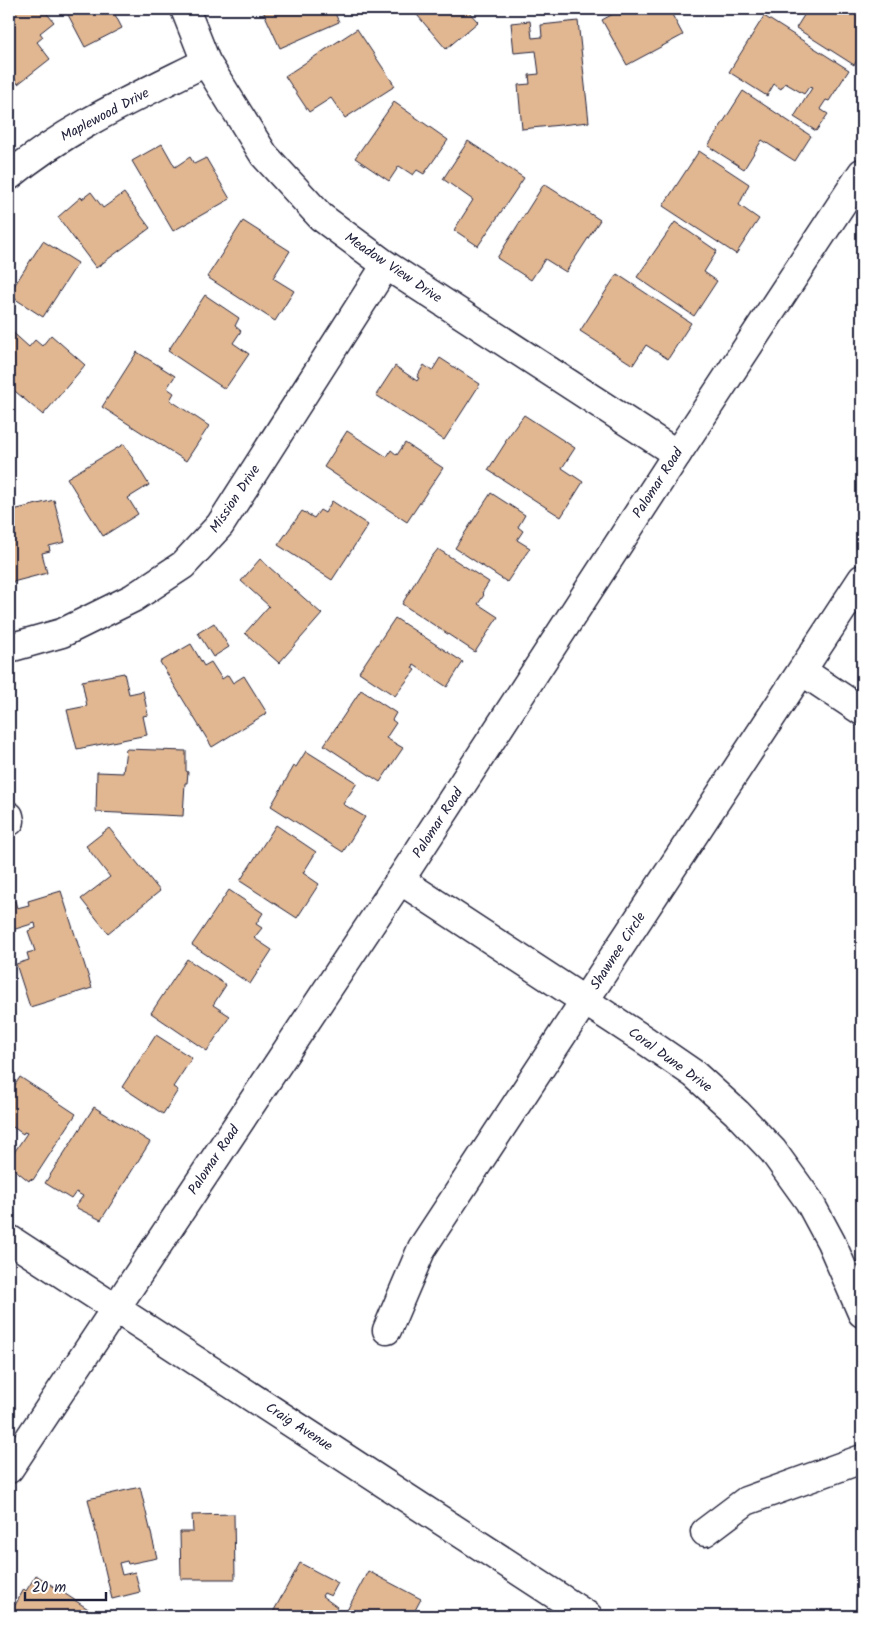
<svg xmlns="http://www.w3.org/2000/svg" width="871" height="1625" viewBox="0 0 871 1625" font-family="Kalam,sans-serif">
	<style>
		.building { fill: #e1b792; stroke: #22223b }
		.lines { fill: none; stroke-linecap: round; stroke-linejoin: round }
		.minor-casing { stroke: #22223b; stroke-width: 31 }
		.minor { stroke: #fff; stroke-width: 28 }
		.labels { text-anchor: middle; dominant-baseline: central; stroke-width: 4; stroke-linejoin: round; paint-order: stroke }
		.street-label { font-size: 14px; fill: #22223b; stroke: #fff }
	</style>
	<rect width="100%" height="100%" fill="#fff"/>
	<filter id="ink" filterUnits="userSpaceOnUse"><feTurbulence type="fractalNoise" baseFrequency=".02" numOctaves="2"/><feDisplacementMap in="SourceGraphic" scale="10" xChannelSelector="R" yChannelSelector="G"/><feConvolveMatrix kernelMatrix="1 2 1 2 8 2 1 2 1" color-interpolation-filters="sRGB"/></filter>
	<g filter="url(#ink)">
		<g class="building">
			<path d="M9,9H43L54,22L40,33L43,37L37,42L50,59L18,84L9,71Z"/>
			<path d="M65,9H112L122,28L85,47Z"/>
			<path d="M268,9H333L339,22L280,48L263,11Z"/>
			<path d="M412,9H466L478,22L446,49Z"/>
			<path d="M622,9H669L683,35L627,65L602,20Z"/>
			<path d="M808,9H860L862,14L858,21L862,23V53L854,65L796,28Z"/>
			<path d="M764,16L849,70L829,101L826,100L820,109L828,114L816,131L794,117L812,88L809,87L804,94L785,83L781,89L774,84L767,96L729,72Z"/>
			<path d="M530,21L532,38L542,37L541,25L578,21L589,122L522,129L518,85L530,84L529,75L539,74L536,51L514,53L511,23Z"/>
			<path d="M357,29L395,86L345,118L331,98L309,112L285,76Z"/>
			<path d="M743,91L811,136L795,161L762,140L744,169L708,146Z"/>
			<path d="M394,102L448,140L424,174L417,170L413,175L399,166L389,181L355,158Z"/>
			<path d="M468,141L524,178L478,246L454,230L473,200L443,179Z"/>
			<path d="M162,144L175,167L190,157L194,164L206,158L230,199L173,231L132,161Z"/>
			<path d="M699,151L749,184L739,205L759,219L736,254L663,206Z"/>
			<path d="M544,184L600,220L566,272L545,259L531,280L497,258Z"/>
			<path d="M91,192L103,208L124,193L150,228L96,268L58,217L81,197L82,199Z"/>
			<path d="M243,221L290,251L273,278L294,291L275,321L207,277Z"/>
			<path d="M675,222L717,251L704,272L717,281L694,316L637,277Z"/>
			<path d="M43,241L78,263L43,317L9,295V283L14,286Z"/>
			<path d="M617,274L691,323L668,359L646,345L633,365L580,331Z"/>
			<path d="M205,295L239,318L235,326L241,331L233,343L249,354L225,389L168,351Z"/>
			<path d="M9,329L29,347L35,340L42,346L51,335L85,365L43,415L9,386Z"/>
			<path d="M137,352L175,376L167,388L174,393L170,400L209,426L186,461L102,407Z"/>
			<path d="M440,358L480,384L444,440L376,395L395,366L417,381L419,378L417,377L424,365L432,371Z"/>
			<path d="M524,415L575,448L562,468L583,482L561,517L488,470L506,442L505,441Z"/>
			<path d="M347,431L387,457L391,450L397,455L405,443L443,468L407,522L324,467Z"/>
			<path d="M124,444L149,485L128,498L138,514L103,536L67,478Z"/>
			<path d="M491,493L525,515L518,527L523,531L517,540L530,548L507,582L455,548Z"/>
			<path d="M54,500L65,542L49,546L50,551L42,553L47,573L9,583V511Z"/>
			<path d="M332,501L368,525L332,580L278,545L302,511L314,518L320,510L325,513Z"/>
			<path d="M438,549L489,582L482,593L484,595L478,604L498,617L475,652L402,604L426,564Z"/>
			<path d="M260,559L322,614L279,663L245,633L269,606L241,581Z"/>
			<path d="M395,618L463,662L447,687L414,665L412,668L415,670L395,696L359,672Z"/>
			<path d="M214,623L229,647L213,657L198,633Z"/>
			<path d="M191,644L204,666L211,662L222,679L228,675L233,683L244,676L267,713L212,747L160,662Z"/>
			<path d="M124,673L129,694L143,691L148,715L143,716L147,735L77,749L67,710L87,706L82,681Z"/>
			<path d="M361,690L396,713L392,720L396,723L386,738L403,748L380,782L324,745Z"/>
			<path d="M126,749L186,751V771L188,772L187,783H185L183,816L96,812L97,772L123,773Z"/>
			<path d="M306,751L357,783L343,804L365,817L343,852L271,806L294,766L296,767Z"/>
			<path d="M276,825L316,852L303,873L319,884L297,918L240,881Z"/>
			<path d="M109,828L160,891L108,933L81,899L110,877L86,846Z"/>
			<path d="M229,890L263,913L256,924L262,928L254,938L272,950L250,984L192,945Z"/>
			<path d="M61,891L92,988L30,1007L16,964L29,960L27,953L35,951L28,931L36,928L35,923L9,931V901H15L17,908L29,905L28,901Z"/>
			<path d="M187,959L226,985L213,1005L230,1016L207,1051L151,1013Z"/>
			<path d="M156,1035L192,1058L173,1087L178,1090L163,1114L122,1087Z"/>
			<path d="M20,1077L76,1114L33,1180L30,1179L29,1181L9,1165V1160L27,1133L24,1132L23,1134L10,1125L11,1123L9,1121V1094Z"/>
			<path d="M94,1107L150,1142L101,1220L75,1207L83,1196L76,1192L71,1199L45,1183Z"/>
			<path d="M140,1487L157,1558L128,1564L127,1561L119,1563L122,1575L135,1572L140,1592L112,1599L88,1499Z"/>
			<path d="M234,1514L235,1579H181L180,1532H193L192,1515Z"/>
			<path d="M300,1563L338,1583L331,1596L324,1593L322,1596L337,1607L332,1616H275L272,1614Z"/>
			<path d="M368,1571L421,1599L412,1616H344Z"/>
			<path d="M36,1575L99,1616H9L24,1589L26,1591Z"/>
		</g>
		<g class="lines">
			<defs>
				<g id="minor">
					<path d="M185,9L206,62L264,155L321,217L386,265L677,454"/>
					<path d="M9,176C68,127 138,96 206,62"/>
					<path d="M9,648L62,633L133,598L183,565L220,525L386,265"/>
					<path d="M802,671L862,711"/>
					<path d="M9,816L10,821"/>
					<path d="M400,880L646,1041L694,1074L737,1113L773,1151L809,1201L831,1242L862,1313"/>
					<path d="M9,1239L588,1616"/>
					<path d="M387,1330L422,1248L862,579"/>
					<path d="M9,1469L400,880L677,454L862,173"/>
					<path d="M705,1532L746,1501L862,1459"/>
				</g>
			</defs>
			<use href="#minor" class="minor-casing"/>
			<use href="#minor" class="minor"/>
		</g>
	</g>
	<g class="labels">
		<g class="street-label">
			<text transform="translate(105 115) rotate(-28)">Maplewood Drive</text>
			<text transform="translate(393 268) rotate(34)">Meadow View Drive</text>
			<text transform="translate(658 483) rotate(-57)">Palomar Road</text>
			<text transform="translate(235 499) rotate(-56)">Mission Drive</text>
			<text transform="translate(438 823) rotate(-57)">Palomar Road</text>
			<text transform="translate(618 951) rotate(-57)">Shawnee Circle</text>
			<text transform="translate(670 1060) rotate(36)">Coral Dune Drive</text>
			<text transform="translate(214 1160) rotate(-56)">Palomar Road</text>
			<text transform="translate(299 1427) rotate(33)">Craig Avenue</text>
		</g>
	</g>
	<rect width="871" height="1625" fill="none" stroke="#fff" stroke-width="30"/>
	<rect x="15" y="15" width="841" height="1595" fill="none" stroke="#22223b" stroke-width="2" filter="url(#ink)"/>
	<path d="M25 1592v8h81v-8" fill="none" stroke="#22223b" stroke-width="2.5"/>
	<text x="32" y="1592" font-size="15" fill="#22223b" stroke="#ffffff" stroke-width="4" paint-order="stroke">20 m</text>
</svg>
